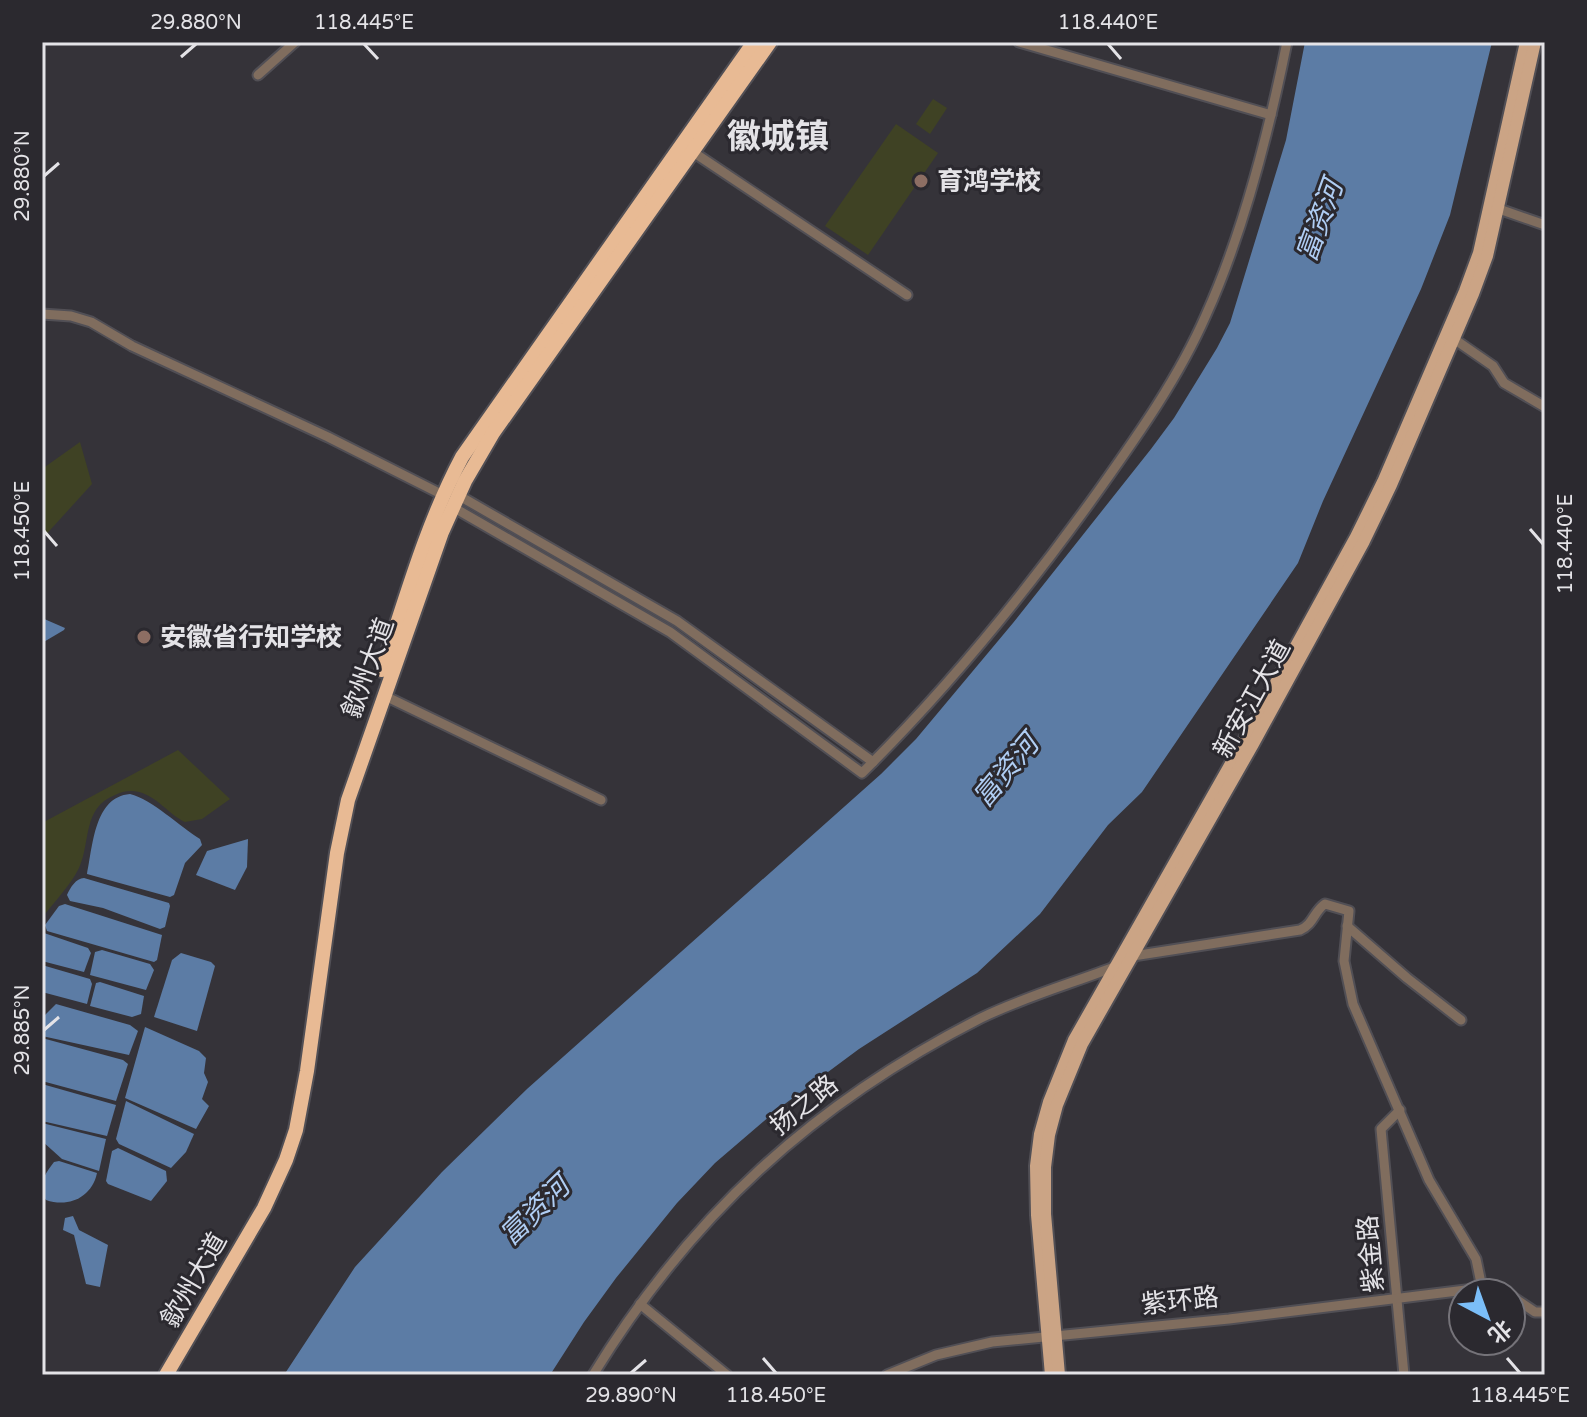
<svg xmlns="http://www.w3.org/2000/svg" width="1587" height="1417" viewBox="0 0 1587 1417" font-family="'Varela Round','Noto Sans SC',sans-serif">
	<style>
		.green { fill: #3f4224 }
		.water { fill: #5c7ca5 }
		.lines { fill: none; stroke-linecap: round; stroke-linejoin: round }
		.minor-casing { stroke: #514f55; stroke-width: 13 }
		.major-casing { stroke: #514f55; stroke-width: 16 }
		.highway-casing { stroke: #514f55; stroke-width: 18 }
		.minor { stroke: #806d5e; stroke-width: 9 }
		.major { stroke: #cba485; stroke-width: 12 }
		.highway { stroke: #e8ba94; stroke-width: 14 }
		.ticks { fill: none; stroke: #e4e3e7; stroke-width: 3 }
		.education-dot { fill: #8d6e63; stroke: #2b292f; stroke-width: 3 }
		.labels { text-anchor: middle; dominant-baseline: central; stroke-width: 6; stroke-linejoin: round; paint-order: stroke }
		.poi-label { font-size: 26px; font-weight: bold; fill: #e4e3e7; stroke: #2b292f; text-anchor: start }
		.street-label { font-size: 26px; fill: #e4e3e7; stroke: #2b292f }
		.water-label { font-size: 28px; font-style: italic; fill: #afcdf3; stroke: #2b292f }
		.district-label { font-size: 34px; font-weight: bold; fill: #e4e3e7; stroke: #2b292f }
		.neatline { fill: none; stroke: #e4e3e7; stroke-width: 3 }
		.ticks-label { font-size: 20px; text-anchor: middle; fill: #e4e3e7 }
	</style>
	<rect width="100%" height="100%" fill="#353339"/>
	<g class="green">
		<path d="M933,99L947,108L930,134L916,124Z"/>
		<path d="M896,124L938,153L868,255L825,226Z"/>
		<path d="M80,442L92,484L42,539V469Z"/>
		<path d="M178,750L230,799L202,819L185,822C168,814 158,797 139,792C131,790 123,791 115,795C82,808 91,842 79,868C70,886 54,902 42,918V823Z"/>
	</g>
	<g class="water">
		<path d="M1305,42H1492L1450,215L1421,289L1323,501L1298,563L1142,792L1108,825L1040,914L977,973L859,1049L778,1109L715,1163L677,1203L616,1278L584,1322L550,1375H284L355,1267L442,1172L527,1089L881,774L916,739L1013,623L1151,449L1174,418L1217,348L1230,323L1286,140Z"/>
		<path d="M42,618L65,628L64,630L42,643Z"/>
		<path d="M130,794C152,799 180,827 200,839L202,845L185,863L174,895L170,897L87,874C93,846 94,797 130,794Z"/>
		<path d="M248,839L247,867L235,890L196,875L207,851Z"/>
		<path d="M84,878L169,903L170,906L165,927L160,929L103,908L70,901L67,895C70,888 76,878 84,878Z"/>
		<path d="M65,904L162,935L157,960L154,962L47,931L45,925L59,906Z"/>
		<path d="M44,933L88,948L91,953L84,972L42,961V934Z"/>
		<path d="M102,950L150,964L154,970L146,990L90,975L95,952Z"/>
		<path d="M181,953L211,962L215,966L197,1031L154,1017L172,960Z"/>
		<path d="M42,965L90,979L92,984L87,1004L42,992Z"/>
		<path d="M100,982L144,996L141,1014L132,1017L90,1006L96,983Z"/>
		<path d="M56,1004L130,1025L138,1031L129,1055L42,1036V1018Z"/>
		<path d="M145,1027L199,1051L206,1058L204,1073L208,1082L202,1099L209,1106L196,1129L125,1098Z"/>
		<path d="M42,1038L123,1060L128,1064L116,1101L42,1081Z"/>
		<path d="M42,1084L116,1105L107,1136L42,1121Z"/>
		<path d="M126,1101L194,1134L186,1152L171,1168L119,1144L116,1139Z"/>
		<path d="M42,1123L106,1139L99,1171L62,1159L42,1141Z"/>
		<path d="M118,1148L166,1171L167,1181L151,1201L108,1184L106,1181L112,1151Z"/>
		<path d="M59,1161L97,1173C92,1197 69,1208 46,1200C36,1186 45,1174 54,1162Z"/>
		<path d="M73,1216L79,1230L108,1245L100,1287L86,1284L74,1235L63,1230L65,1218Z"/>
	</g>
	<g class="lines">
		<defs>
			<g id="minor">
				<path d="M1019,42L1271,115"/>
				<path d="M258,75L295,42"/>
				<path d="M693,152L907,295"/>
				<path d="M1499,209L1545,225"/>
				<path d="M42,314L71,316L91,322L132,346L328,437L443,495"/>
				<path d="M1454,339L1493,366L1504,383L1545,407"/>
				<path d="M456,494L677,621L873,762"/>
				<path d="M451,506L670,632L862,773C950,686 1027,591 1099,490C1138,435 1179,377 1206,315C1244,231 1269,131 1287,42"/>
				<path d="M383,695L601,800"/>
				<path d="M1347,926L1407,978L1461,1020"/>
				<path d="M1133,956L1300,930C1314,924 1314,911 1325,904L1349,911L1344,961L1353,1004L1429,1180L1476,1259L1482,1288"/>
				<path d="M1400,1110L1381,1129L1404,1375"/>
				<path d="M1511,1296L1535,1312H1545"/>
				<path d="M640,1304L727,1375"/>
				<path d="M593,1375C691,1215 814,1103 981,1018C1024,997 1073,983 1117,966"/>
				<path d="M887,1375L936,1355L992,1342L1229,1319L1482,1288L1502,1293"/>
			</g>
			<g id="major">
				<path d="M1051,1375L1037,1215L1036,1166L1040,1134L1049,1102L1074,1040L1245,739L1356,537L1383,482L1465,291L1479,253L1526,42"/>
				<path d="M1059,1375L1045,1214V1167L1049,1135L1057,1105L1082,1044L1253,744L1364,541L1391,485L1473,294L1487,256L1535,42"/>
			</g>
			<g id="highway">
				<path d="M382,670C406,598 426,525 462,457L754,42"/>
				<path d="M166,1375L264,1208L286,1160L296,1130L307,1071L337,853L348,800L442,532L465,481L493,433L770,42"/>
			</g>
		</defs>
		<use href="#minor" class="minor-casing"/>
		<use href="#major" class="major-casing"/>
		<use href="#highway" class="highway-casing"/>
		<use href="#minor" class="minor"/>
		<use href="#major" class="major"/>
		<use href="#highway" class="highway"/>
	</g>
	<path class="ticks" d="M364,44L378,59M1108,44L1121,59M181,57L196,44M44,176L59,163M1530,529L1543,544M44,531L57,546M44,1030L59,1017M763,1358L776,1373M1507,1358L1520,1373M631,1373L646,1360"/>
	<g class="education-dot">
		<circle cx="921" cy="181" r="8"/>
		<circle cx="144" cy="637" r="8"/>
	</g>
	<g class="labels">
		<g class="poi-label">
			<text x="937" y="181">育鸿学校</text>
			<text x="160" y="637">安徽省行知学校</text>
		</g>
		<g class="street-label">
			<text transform="translate(368 668) rotate(-70)">歙州大道</text>
			<text transform="translate(1252 699) rotate(-61)">新安江大道</text>
			<text transform="translate(804 1105) rotate(-39)">扬之路</text>
			<text transform="translate(1371 1254) rotate(-95)">紫金路</text>
			<text transform="translate(194 1280) rotate(-60)">歙州大道</text>
			<text transform="translate(1180 1301) rotate(-6)">紫环路</text>
		</g>
		<g class="water-label">
			<text transform="translate(1320 221) rotate(-70)">富资河</text>
			<text transform="translate(1006 771) rotate(-50)">富资河</text>
			<text transform="translate(535 1211) rotate(-44)">富资河</text>
		</g>
		<g class="district-label">
			<text x="778" y="137">徽城镇</text>
		</g>
	</g>
	<rect width="1587" height="1417" fill="none" stroke="#2b292f" stroke-width="88"/>
	<g transform="translate(1487 1317) rotate(139)"><circle r="38" fill="#2b292f" stroke="#757379" stroke-width="2"/>
	<path d="M0-6L14 30L0 20L-14 30Z" fill="#7bbef8"/>
	<text y="-12" font-size="22" font-weight="bold" text-anchor="middle" fill="#e4e3e7">北</text>
	</g>
	<rect x="44" y="44" width="1499" height="1329" class="neatline"/>
	<g class="ticks-label">
		<text x="196" y="29">29.880°N</text>
		<text x="364" y="29">118.445°E</text>
		<text x="1108" y="29">118.440°E</text>
		<text transform="translate(22 176) rotate(-90)" y="7">29.880°N</text>
		<text transform="translate(22 531) rotate(-90)" y="7">118.450°E</text>
		<text transform="translate(1565 544) rotate(-90)" y="7">118.440°E</text>
		<text transform="translate(22 1030) rotate(-90)" y="7">29.885°N</text>
		<text x="631" y="1402">29.890°N</text>
		<text x="776" y="1402">118.450°E</text>
		<text x="1520" y="1402">118.445°E</text>
	</g>
</svg>
